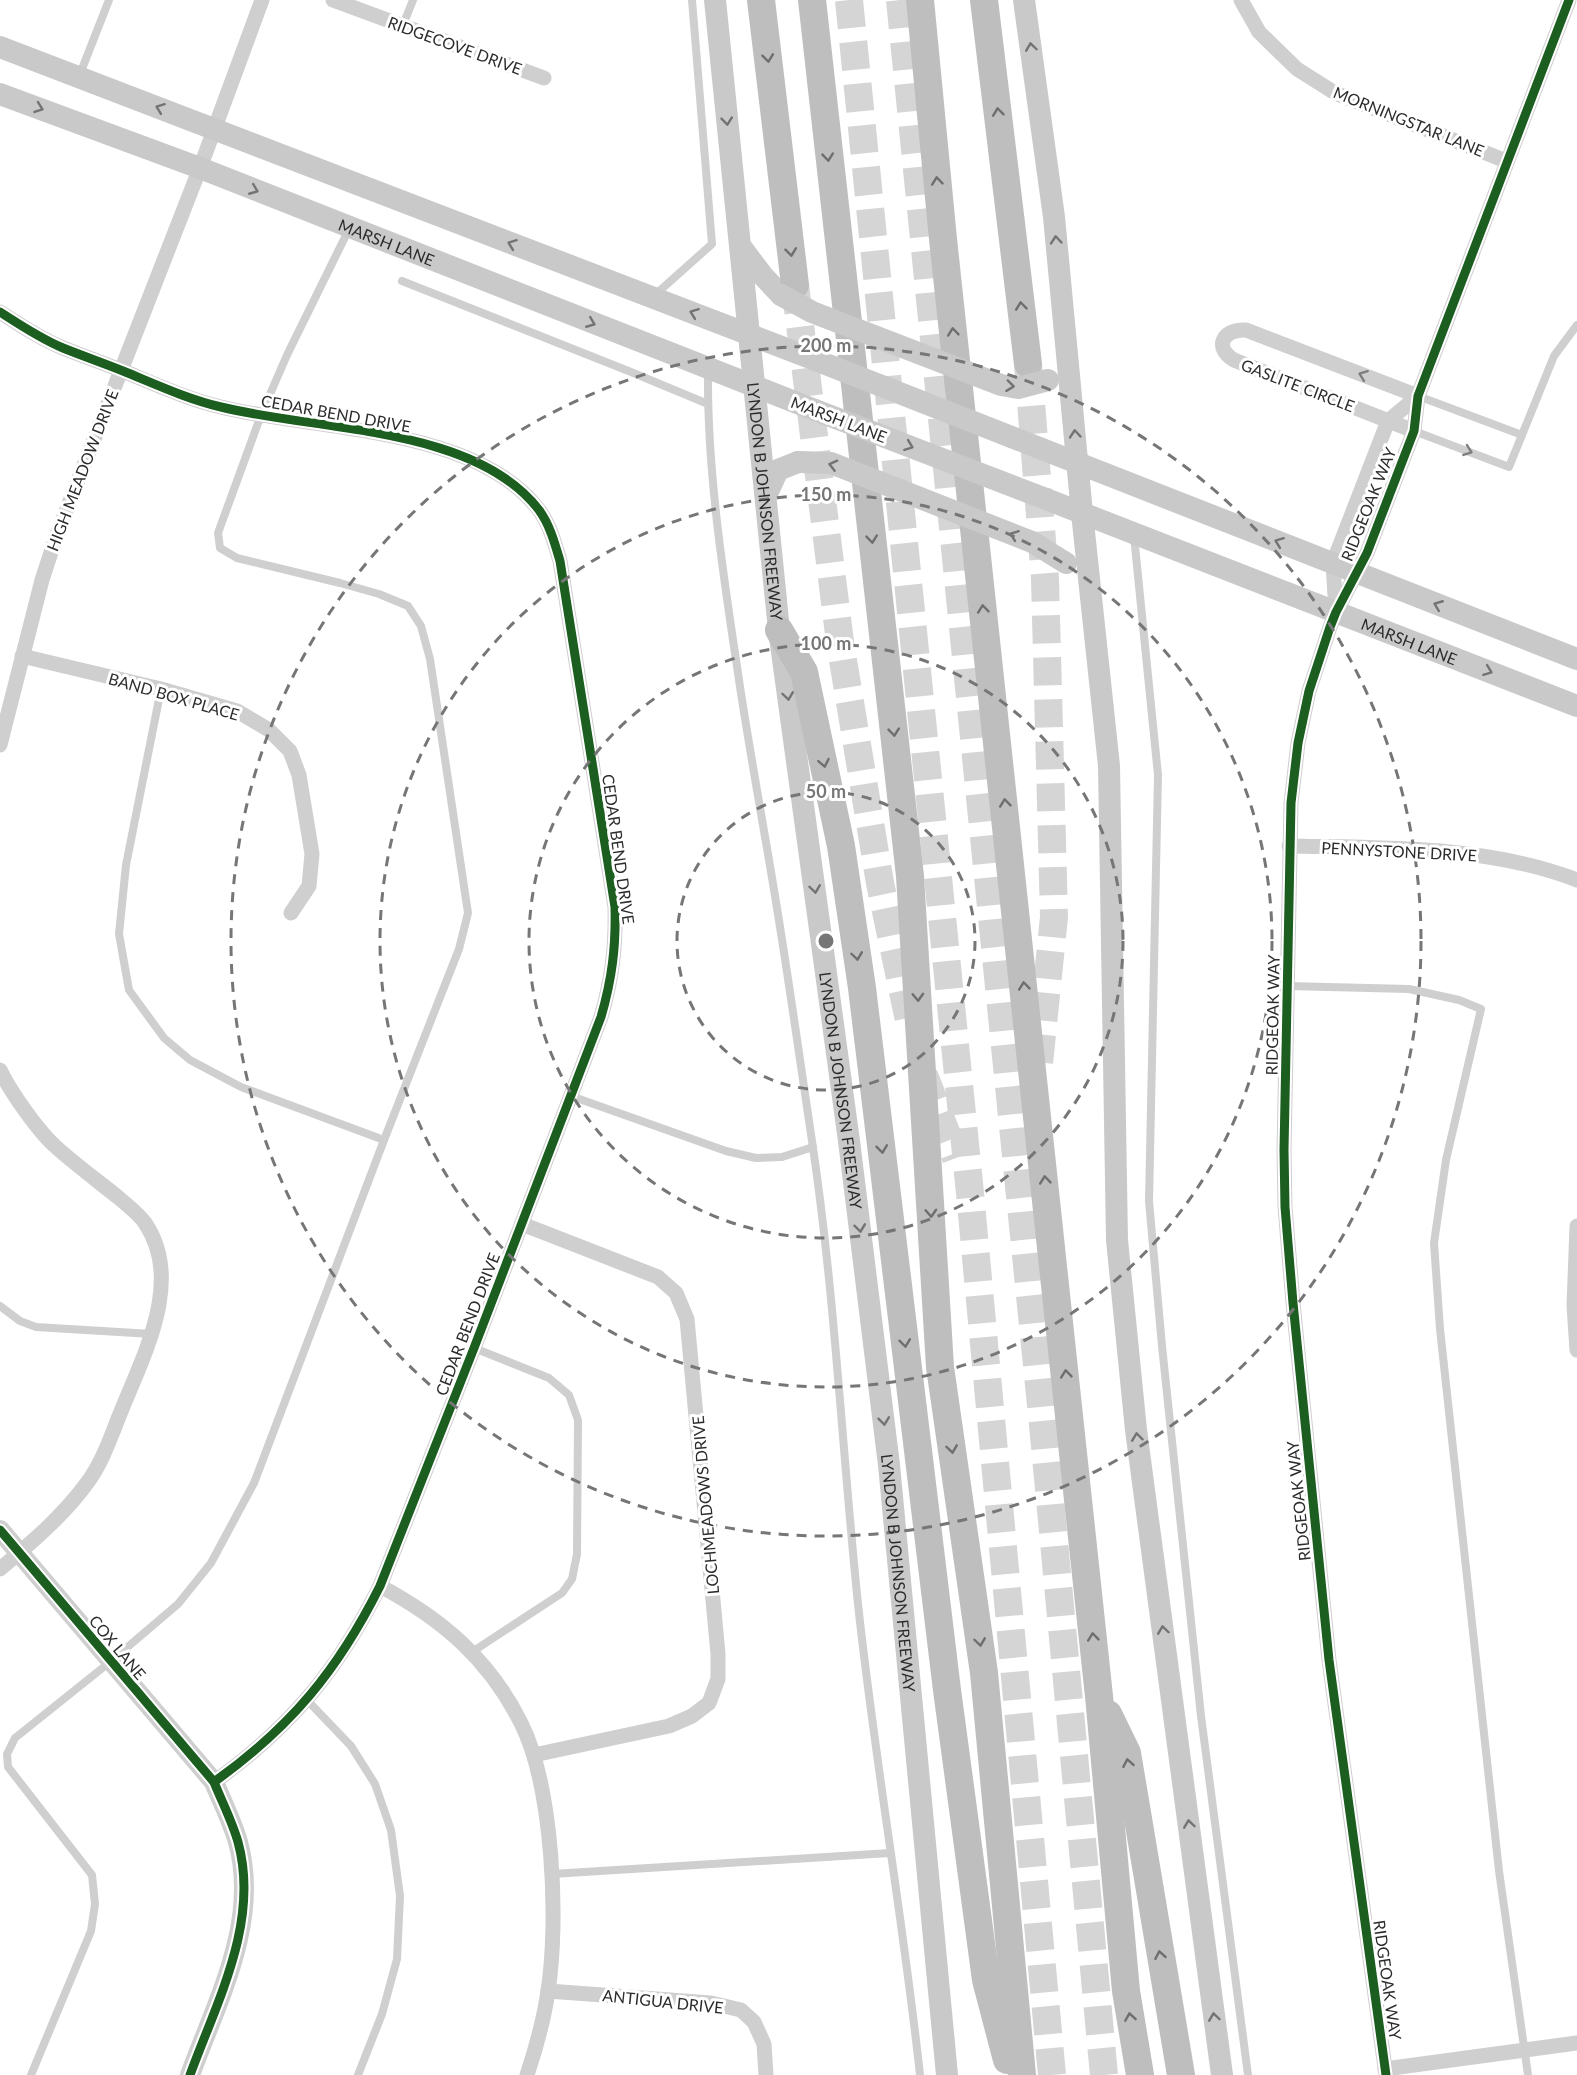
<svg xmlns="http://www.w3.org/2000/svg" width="1577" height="2075" viewBox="0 0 1577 2075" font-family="Lato,sans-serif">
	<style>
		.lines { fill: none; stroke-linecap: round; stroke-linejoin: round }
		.motorway-tunnel { stroke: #d5d5d5; stroke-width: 28; stroke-dasharray: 28 14; stroke-linecap: butt }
		.service { stroke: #cfcfcf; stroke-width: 8 }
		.minor { stroke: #cfcfcf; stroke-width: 15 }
		.tertiary { stroke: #cfcfcf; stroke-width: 20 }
		.secondary { stroke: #c9c9c9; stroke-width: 22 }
		.motorway { stroke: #bebebe; stroke-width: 28 }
		.secondary-bridge { stroke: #c9c9c9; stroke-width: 22 }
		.cycleway-casing { stroke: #fff; stroke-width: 13 }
		.cycleway { stroke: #1b5e20; stroke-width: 9 }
		.oneway { stroke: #737373 }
		.oneway2 { stroke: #6e6e6e }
		.oneway3 { stroke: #7e7e7e }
		.ring { fill: none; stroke: #767676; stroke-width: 3; stroke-dasharray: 10 8 }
		.labels { text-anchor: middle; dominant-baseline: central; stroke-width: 6; stroke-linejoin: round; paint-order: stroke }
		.street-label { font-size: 16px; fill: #2c2c2c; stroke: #fff }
		.centre { fill: #767676; stroke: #fff; stroke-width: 3 }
		.ring-label { font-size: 18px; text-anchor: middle; font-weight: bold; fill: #767676; stroke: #fff; stroke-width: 6; stroke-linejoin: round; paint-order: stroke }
	</style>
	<rect width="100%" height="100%" fill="#fff"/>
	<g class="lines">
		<g class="motorway-tunnel">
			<path d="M849,0L970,1193L1052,2075"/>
			<path d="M900,0L1043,1425L1104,2075"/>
			<path d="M795,285L840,642L880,883L910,1025"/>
			<path d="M1028,364L1045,579L1054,917L1038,1073"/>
			<path d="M924,1075L956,1158"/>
		</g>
		<g class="service">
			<path d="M403,25L413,0"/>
			<path d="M80,74L109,0"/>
			<path d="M402,281L631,372L708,404"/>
			<path d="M656,294L712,244L692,0"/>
			<path d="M708,372C707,473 724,580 739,680C750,754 764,828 776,902C789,981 800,1061 812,1141C835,1294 842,1450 858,1604C875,1762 903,1918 920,2075"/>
			<path d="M1414,431L1509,467L1522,435L1418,396"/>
			<path d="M1522,435L1554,356L1577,325"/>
			<path d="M1134,536L1158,775L1149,1201L1162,1346L1201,1716L1248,2075"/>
			<path d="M161,689L126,865L119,934L129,990L164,1038L190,1060L241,1087L384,1140"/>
			<path d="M1287,986L1409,989L1459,1000L1481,1009L1446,1160L1434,1243L1440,1329L1499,1871L1528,2075"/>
			<path d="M571,1096L726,1151L756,1158L782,1157L813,1147"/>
			<path d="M0,1306L20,1321L36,1327L152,1334"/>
			<path d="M472,1652L562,1593L572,1579L577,1554L578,1420L569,1395L549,1378L474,1348"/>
			<path d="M307,1700L351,1746L375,1784L391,1830L400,1896L397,1959L382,2014L358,2075"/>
			<path d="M552,1874L890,1853"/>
			<path d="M31,2075L91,1931L95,1904L92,1875L8,1767L7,1754L15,1738L110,1662L178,1604L211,1563L254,1483L384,1140L459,949L468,913L430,659L421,626L408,606L379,594L340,583L237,558L220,548L218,533L261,415L287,355L349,229"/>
		</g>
		<g class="minor">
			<path d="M333,0L544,78"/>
			<path d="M1241,0L1259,32L1297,69L1335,93L1506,161"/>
			<path d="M0,312C20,325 41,339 63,348C83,356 103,363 123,371C155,384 187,399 221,407C317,431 475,426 539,510C550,525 555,544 560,561L615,907C616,947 612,979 601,1017L474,1348L380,1586C338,1670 291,1727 214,1782"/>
			<path d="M1414,431L1234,360C1213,347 1223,329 1246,330L1418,396"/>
			<path d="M1336,612L1333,563L1388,421L1418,396"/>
			<path d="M22,656L161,689L237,711L269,730L290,751L299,775L312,854L309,886L291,913"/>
			<path d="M0,745L42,580L56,537L200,168L262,0"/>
			<path d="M1289,846C1385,848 1486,845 1577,880"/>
			<path d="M0,1070C10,1091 38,1131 56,1147C76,1165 98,1181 119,1198C128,1206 139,1214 145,1223C184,1280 144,1354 122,1409C112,1433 103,1462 87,1483C63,1516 31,1543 0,1569"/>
			<path d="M522,1224L658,1277L676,1293L687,1319L718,1654V1679L709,1703L692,1716L669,1726L534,1755"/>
			<path d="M1577,1226L1574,1306L1577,1350"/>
			<path d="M380,1586C442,1619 489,1659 521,1723C553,1787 559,1920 548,1991C544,2019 536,2048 527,2075"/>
			<path d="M548,1991L711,2003L741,2010L754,2022L764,2044L766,2075"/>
			<path d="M1385,2069L1577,2043"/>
			<path d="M1386,2075L1329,1660L1293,1303L1285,1207L1284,1150L1291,803L1298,743L1309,691L1330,627L1336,612L1367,553L1414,431L1418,396L1569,0"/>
		</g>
		<path class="tertiary" d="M0,1530L214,1782C222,1802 232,1821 238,1842C260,1922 217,2001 190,2075"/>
		<g class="secondary">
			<path id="s1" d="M715,0L779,630L849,1141L889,1465L947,2075"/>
			<path d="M1024,0L1054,217L1082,513L1109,766L1117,1240L1136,1430L1222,2075"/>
			<path d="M0,47L813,359"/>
			<path id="s2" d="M0,94L200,168L815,410"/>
			<path d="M741,247L763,276L781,295"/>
			<path d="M1042,449L1577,659"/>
			<path d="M766,496L778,470L798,462"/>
			<path id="s3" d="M1046,499L1577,706"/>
		</g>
		<g class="motorway">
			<path d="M761,0L795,285"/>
			<path d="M812,0L910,876L940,1367L984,1673L1022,2075"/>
			<path d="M920,0L943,239L1099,1696L1126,1991L1140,2075"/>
			<path d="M984,0L1028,364"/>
			<path d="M779,630L804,672L841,846L862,988L947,1690L986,1980L1007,2060"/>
			<path d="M1108,1714L1127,1753L1181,2075"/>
		</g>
		<g class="secondary-bridge">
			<path d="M781,295L812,312L1001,385L1018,388L1048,380"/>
			<path d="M813,359L1042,449"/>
			<path d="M815,410L1046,499"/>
			<path d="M798,462L831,463L1032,542L1066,563"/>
		</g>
		<defs>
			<g id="cycleway">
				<path d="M0,312C20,325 41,339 63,348C83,356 103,363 123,371C155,384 187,399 221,407C317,431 475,426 539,510C550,525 555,544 560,561L615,907C616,947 612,979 601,1017L474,1348L380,1586C338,1670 291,1727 214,1782"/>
				<path d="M0,1530L214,1782C222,1802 232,1821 238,1842C260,1922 217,2001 190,2075"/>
				<path d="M1386,2075L1329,1660L1293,1303L1285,1207L1284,1150L1291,803L1298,743L1309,691L1330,627L1336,612L1367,553L1414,431L1418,396L1569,0"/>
			</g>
		</defs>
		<use href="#cycleway" class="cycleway-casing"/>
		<use href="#cycleway" class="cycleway"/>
	</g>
	<defs><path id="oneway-chevron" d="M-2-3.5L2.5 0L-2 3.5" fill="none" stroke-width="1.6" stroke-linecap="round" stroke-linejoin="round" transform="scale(1.5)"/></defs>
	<g class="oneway">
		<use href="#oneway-chevron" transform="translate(1031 47) rotate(-98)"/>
		<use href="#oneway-chevron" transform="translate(39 108) rotate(20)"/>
		<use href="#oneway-chevron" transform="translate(160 108) rotate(-159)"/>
		<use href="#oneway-chevron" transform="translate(727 121) rotate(84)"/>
		<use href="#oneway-chevron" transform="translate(254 190) rotate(22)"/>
		<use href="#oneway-chevron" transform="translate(1056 240) rotate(-95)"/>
		<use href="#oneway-chevron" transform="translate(512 244) rotate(-159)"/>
		<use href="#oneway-chevron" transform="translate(694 313) rotate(-159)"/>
		<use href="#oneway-chevron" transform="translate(591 323) rotate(22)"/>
		<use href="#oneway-chevron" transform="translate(1010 386) rotate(7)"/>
		<use href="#oneway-chevron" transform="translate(1075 434) rotate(-95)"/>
		<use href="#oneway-chevron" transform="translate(909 446) rotate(21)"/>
		<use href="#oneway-chevron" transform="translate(833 465) rotate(-166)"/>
		<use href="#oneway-chevron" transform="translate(1014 535) rotate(-159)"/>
		<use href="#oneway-chevron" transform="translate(1279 542) rotate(-159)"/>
		<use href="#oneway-chevron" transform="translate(1438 605) rotate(-158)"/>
		<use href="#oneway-chevron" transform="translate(1488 671) rotate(21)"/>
		<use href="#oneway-chevron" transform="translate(788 696) rotate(82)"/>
		<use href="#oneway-chevron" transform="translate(815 889) rotate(82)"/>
		<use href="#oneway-chevron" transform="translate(860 1228) rotate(83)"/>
		<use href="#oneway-chevron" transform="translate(884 1421) rotate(83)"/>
		<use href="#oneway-chevron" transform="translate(1137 1437) rotate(-97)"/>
		<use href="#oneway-chevron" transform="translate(1163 1630) rotate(-98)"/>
		<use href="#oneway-chevron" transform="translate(1189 1824) rotate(-98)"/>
		<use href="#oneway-chevron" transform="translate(1214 2017) rotate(-98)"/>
	</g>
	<g class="oneway2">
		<use href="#oneway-chevron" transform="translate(768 58) rotate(83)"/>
		<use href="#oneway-chevron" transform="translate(998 112) rotate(-97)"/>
		<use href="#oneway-chevron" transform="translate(828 157) rotate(84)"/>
		<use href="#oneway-chevron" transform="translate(937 181) rotate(-96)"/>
		<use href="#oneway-chevron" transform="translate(791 252) rotate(83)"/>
		<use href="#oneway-chevron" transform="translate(1021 306) rotate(-97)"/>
		<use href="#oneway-chevron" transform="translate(953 332) rotate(-96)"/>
		<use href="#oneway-chevron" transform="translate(872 539) rotate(84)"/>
		<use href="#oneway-chevron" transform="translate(983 609) rotate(-96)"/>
		<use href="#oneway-chevron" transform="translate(894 732) rotate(84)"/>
		<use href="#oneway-chevron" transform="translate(824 763) rotate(79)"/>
		<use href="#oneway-chevron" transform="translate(1005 803) rotate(-96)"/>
		<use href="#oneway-chevron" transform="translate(857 956) rotate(82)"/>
		<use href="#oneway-chevron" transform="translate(1024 986) rotate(-96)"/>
		<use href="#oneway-chevron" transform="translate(918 997) rotate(87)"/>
		<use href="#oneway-chevron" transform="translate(882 1149) rotate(83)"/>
		<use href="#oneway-chevron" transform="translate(1045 1180) rotate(-96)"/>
		<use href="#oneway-chevron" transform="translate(931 1213) rotate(87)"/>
		<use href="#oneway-chevron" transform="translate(905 1343) rotate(83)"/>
		<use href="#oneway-chevron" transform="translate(1066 1374) rotate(-96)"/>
		<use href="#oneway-chevron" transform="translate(952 1449) rotate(82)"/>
		<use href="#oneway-chevron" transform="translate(1093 1637) rotate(-96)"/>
		<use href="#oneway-chevron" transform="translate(980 1642) rotate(82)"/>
		<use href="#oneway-chevron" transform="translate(1128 1763) rotate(-100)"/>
		<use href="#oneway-chevron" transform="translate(1160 1955) rotate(-100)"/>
		<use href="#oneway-chevron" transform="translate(1130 2017) rotate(-99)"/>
	</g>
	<g class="oneway3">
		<use href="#oneway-chevron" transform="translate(1363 375) rotate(-159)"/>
		<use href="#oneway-chevron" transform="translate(1468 451) rotate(20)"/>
	</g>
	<g class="ring">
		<circle cx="826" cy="941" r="149"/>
		<circle cx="826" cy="941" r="297"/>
		<circle cx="826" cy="941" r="446"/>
		<circle cx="826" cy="941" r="595"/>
	</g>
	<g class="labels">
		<g class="street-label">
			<text transform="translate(455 45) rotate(20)">RIDGECOVE DRIVE</text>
			<text transform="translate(1409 121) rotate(22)">MORNINGSTAR LANE</text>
			<text stroke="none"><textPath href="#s2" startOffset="414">MARSH LANE</textPath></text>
			<text transform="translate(1298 385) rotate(21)">GASLITE CIRCLE</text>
			<text transform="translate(336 413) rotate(10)">CEDAR BEND DRIVE</text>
			<text transform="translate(839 419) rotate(21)">MARSH LANE</text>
			<text transform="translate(82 470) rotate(-69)">HIGH MEADOW DRIVE</text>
			<text stroke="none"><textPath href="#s1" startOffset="504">LYNDON B JOHNSON FREEWAY</textPath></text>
			<text transform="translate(1368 504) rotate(-68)">RIDGEOAK WAY</text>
			<text stroke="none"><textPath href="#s3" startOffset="390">MARSH LANE</textPath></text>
			<text transform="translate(174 696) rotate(16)">BAND BOX PLACE</text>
			<text transform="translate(619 849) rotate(82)">CEDAR BEND DRIVE</text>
			<text transform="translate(1399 851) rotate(3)">PENNYSTONE DRIVE</text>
			<text transform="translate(1272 1015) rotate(-89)">RIDGEOAK WAY</text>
			<text stroke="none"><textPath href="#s1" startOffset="1098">LYNDON B JOHNSON FREEWAY</textPath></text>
			<text transform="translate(467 1324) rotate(-69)">CEDAR BEND DRIVE</text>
			<text transform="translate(1298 1501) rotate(-96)">RIDGEOAK WAY</text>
			<text transform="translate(705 1505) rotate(-95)">LOCHMEADOWS DRIVE</text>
			<text stroke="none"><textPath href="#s1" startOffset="1584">LYNDON B JOHNSON FREEWAY</textPath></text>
			<text transform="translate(118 1647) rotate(50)">COX LANE</text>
			<text transform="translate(1388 1980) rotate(82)">RIDGEOAK WAY</text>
			<text transform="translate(663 2001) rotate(6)">ANTIGUA DRIVE</text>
		</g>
	</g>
	<circle cx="826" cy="941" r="9" class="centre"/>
	<g class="ring-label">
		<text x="826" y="352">200 m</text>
		<text x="826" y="501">150 m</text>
		<text x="826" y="650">100 m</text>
		<text x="826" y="798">50 m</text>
	</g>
</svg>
